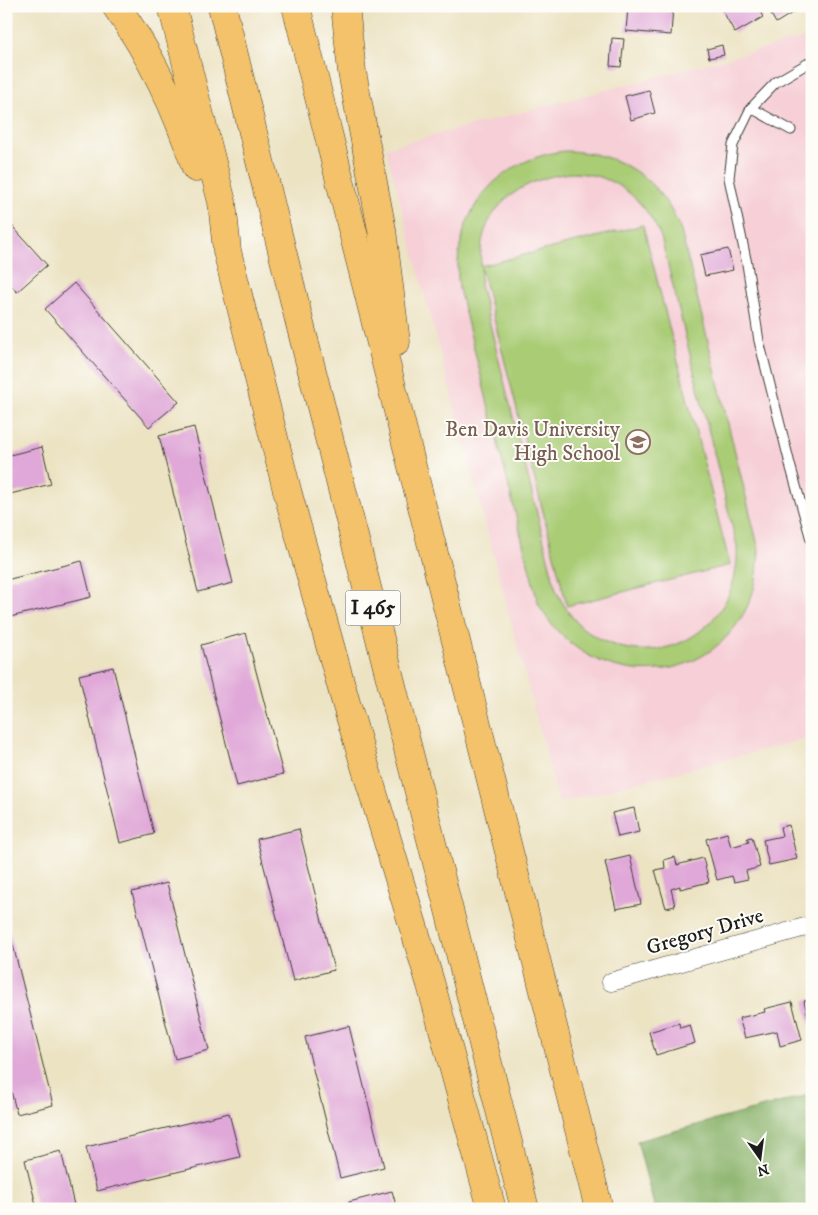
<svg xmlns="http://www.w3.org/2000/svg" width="818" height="1215" viewBox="0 0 818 1215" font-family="'IM FELL DW Pica',serif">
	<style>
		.built { fill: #f6cfd7 }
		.green { fill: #a9cc75; stroke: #627448; fill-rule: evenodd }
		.forest { fill: #86b066; stroke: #516641 }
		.building { fill: #e0a8d8 }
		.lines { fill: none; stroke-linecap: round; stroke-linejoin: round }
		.lane-casing { stroke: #3b3a35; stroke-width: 11 }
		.street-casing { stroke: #3b3a35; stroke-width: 19 }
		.highway-casing { stroke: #3b3a35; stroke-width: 29 }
		.lane { stroke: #fff; stroke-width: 9 }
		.street { stroke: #fff; stroke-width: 18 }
		.highway { stroke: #f4c26a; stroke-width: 28 }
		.labels { text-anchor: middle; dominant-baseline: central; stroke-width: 4; stroke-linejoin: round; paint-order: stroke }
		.shield { fill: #fdfcf7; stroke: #605f5e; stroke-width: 1 }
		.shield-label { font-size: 20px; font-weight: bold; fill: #1c1c1c }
		.education-label { font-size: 21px; fill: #785e54; stroke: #fdfcf7; text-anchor: end }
		.street-label { font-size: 21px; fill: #1c1c1c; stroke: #fdfcf7 }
	</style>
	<rect width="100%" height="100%" fill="#fdfcf7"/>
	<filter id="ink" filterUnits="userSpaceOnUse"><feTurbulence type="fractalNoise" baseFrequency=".02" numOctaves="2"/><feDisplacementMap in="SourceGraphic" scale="10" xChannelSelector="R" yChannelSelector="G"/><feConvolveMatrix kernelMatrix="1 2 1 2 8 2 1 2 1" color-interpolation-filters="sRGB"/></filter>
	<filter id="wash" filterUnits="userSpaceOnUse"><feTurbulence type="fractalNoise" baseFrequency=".0096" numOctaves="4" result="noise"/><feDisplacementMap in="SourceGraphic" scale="20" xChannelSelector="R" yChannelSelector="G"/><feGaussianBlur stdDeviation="1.12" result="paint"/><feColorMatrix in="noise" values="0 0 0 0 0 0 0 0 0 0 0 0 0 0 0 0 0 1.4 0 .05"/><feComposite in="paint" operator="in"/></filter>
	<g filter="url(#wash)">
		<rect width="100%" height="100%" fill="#ece3c3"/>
		<path class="built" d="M812,36V737L559,803L386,148Z"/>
		<path class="green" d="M565,151C621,152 661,179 681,231L759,550C758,566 757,583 751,598C712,696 584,692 538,603L459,289C450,218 493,159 565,151ZM571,173C614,173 644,198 661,237L737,546C742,627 660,678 591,634C575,624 564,607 556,590L480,284L481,268L567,606L730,565L643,225L481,266C476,210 520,178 571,173Z"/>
		<path class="forest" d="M812,1094V1209H655L637,1141Z"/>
		<g id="blocks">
			<g class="building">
				<path d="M659,6H673L671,35L626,31L628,7L659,9Z"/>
				<path d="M720,6H757L763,17L735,33Z"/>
				<path d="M766,6H799L800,8L776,23Z"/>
				<path d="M612,38L624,39L621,67L610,66Z"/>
				<path d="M722,45L724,55L709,58L707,49Z"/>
				<path d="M649,90L655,113L631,120L625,96Z"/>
				<path d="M6,219L47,265L17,292L6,280Z"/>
				<path d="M728,249L733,270L705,276L700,255Z"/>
				<path d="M74,283L179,402L149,427L45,309Z"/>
				<path d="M194,427L233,583L198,592L159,436Z"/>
				<path d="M42,447L51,484L6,495V456Z"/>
				<path d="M82,561L91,597L6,618V580Z"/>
				<path d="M246,633L283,774L237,786L201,645Z"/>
				<path d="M113,667L154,834L120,843L79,675Z"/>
				<path d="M634,808L639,832L618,837L612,813Z"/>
				<path d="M789,825L797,859L769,865L763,840L782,836L780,827Z"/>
				<path d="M299,829L334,970L293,981L257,839Z"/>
				<path d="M727,833L731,847L749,842L747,838L752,837L760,867L746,871L748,879L734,882L732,876L717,880L706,839Z"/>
				<path d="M630,856L641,904L616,909L605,862Z"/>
				<path d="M675,857L677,865L703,858L709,882L680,889V886L671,889L675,906L666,908L655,870L665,868L664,860Z"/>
				<path d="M167,883L209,1050L175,1059L132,892Z"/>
				<path d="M6,917L53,1105L17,1114L6,1072Z"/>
				<path d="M812,999V1026H810L804,1001Z"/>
				<path d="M792,1002L802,1040L780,1046L777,1031L745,1038L739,1018L765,1012L764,1009Z"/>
				<path d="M679,1023L680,1028L690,1025L695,1043L656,1055L649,1032Z"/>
				<path d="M349,1026L384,1167L340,1178L305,1037Z"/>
				<path d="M229,1113L240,1157L97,1191L86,1147Z"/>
				<path d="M61,1151L75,1209H37L25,1160Z"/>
				<path d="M392,1191L397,1209H351L349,1202Z"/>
			</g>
		</g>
	</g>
	<g filter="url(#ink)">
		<use href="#blocks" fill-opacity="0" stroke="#3b3a35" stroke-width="1"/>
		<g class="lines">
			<defs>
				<g id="lane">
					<path d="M812,61L776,82L751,108L733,145L729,178L747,264L759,341L791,468L812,543"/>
					<path d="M751,108L791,130"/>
				</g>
				<path id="street" d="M611,982L812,925"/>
				<g id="highway">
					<path d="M116,6C151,55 178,112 196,168"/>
					<path d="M172,6L222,202L227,251L288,494L346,703L431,985L492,1209"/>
					<path d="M222,6L300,324L525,1209"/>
					<path d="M296,6L599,1209"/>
					<path d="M345,6L352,72L382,230L396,342"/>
				</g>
			</defs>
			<use href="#lane" class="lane-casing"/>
			<use href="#street" class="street-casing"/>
			<use href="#highway" class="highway-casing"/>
			<use href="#lane" class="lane"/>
			<use href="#street" class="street"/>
			<use href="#highway" class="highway"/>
		</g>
	</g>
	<defs>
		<symbol id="school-ring" viewBox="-11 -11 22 22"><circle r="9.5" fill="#fdfcf7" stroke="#8d6e63" stroke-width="1.5"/><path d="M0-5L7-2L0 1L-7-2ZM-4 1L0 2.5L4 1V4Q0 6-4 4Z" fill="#8d6e63"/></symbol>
	</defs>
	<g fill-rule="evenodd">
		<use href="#school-ring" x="624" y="428" width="28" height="28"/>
	</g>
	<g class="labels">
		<rect class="shield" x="345.5" y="590.5" width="55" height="35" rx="4"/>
		<g class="shield-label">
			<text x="373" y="608">I 465</text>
		</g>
		<g class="education-label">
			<text x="620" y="430">Ben Davis University<tspan x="620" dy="24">High School</tspan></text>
		</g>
		<g class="street-label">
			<text transform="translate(705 932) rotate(-16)">Gregory Drive</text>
		</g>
	</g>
	<rect width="818" height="1215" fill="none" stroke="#fdfcf7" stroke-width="25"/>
	<g transform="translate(760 1158) rotate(166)" stroke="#fdfcf7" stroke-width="4" paint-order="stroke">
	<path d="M0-4L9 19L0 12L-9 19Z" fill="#1c1c1c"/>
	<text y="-8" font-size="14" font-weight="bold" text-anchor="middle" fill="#1c1c1c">N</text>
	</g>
</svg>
